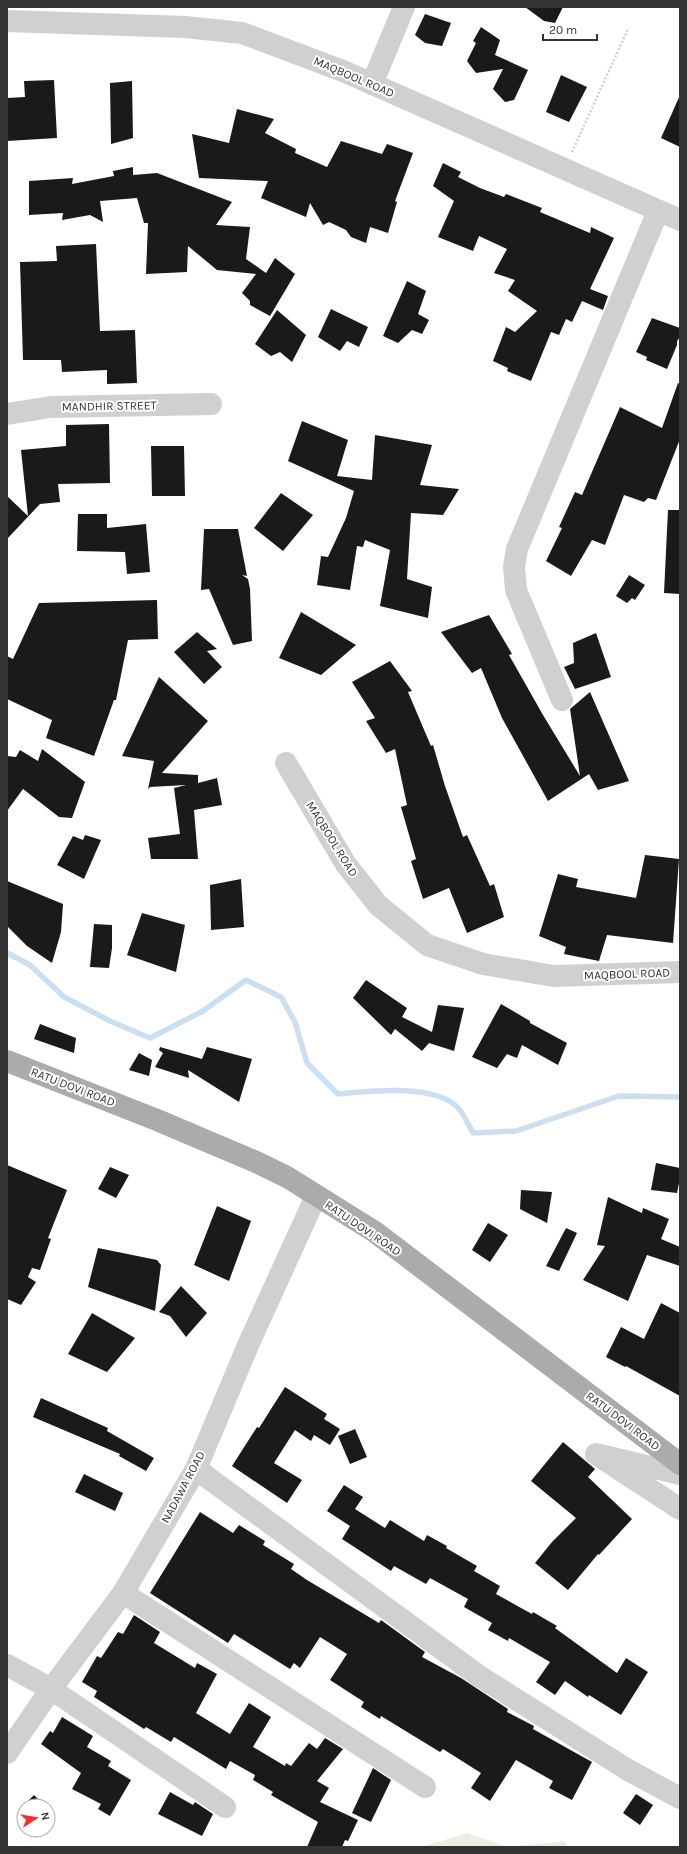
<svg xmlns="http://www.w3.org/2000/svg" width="687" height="1854" viewBox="0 0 687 1854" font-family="Karla,sans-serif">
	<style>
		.green { fill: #e7f0e1 }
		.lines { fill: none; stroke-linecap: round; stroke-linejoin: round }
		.stream { stroke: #ccdff0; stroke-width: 5.5 }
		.building { fill: #1a1a1a }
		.path { stroke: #d0d0d0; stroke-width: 2.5; stroke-dasharray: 2 2; stroke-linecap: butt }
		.minor { stroke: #d0d0d0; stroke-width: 22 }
		.major { stroke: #ababab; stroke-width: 22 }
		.labels { text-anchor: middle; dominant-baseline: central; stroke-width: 4; stroke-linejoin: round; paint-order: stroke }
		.street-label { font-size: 12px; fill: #333; stroke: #fff }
	</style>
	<rect width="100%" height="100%" fill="#fff"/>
	<path class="green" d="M467,1833L507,1847L565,1841L568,1847H422Z"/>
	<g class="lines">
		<path class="stream" d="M7,953L30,965L64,997L110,1021L150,1038L203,1011L246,980L281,997L295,1022L307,1063L338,1094C369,1091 437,1083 459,1109C465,1116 469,1126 473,1133L516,1131L619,1096L680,1097"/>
	</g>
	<g class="building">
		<path d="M525,7H563L555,23L544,21Z"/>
		<path d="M425,14L451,23L442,46L425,43L415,35Z"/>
		<path d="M481,27L500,40L495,55L528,70L514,100L505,102L493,89L503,69L476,73L467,61L476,43L473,41Z"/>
		<path d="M561,75L587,87L569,122L546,112Z"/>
		<path d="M54,80L57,138L7,141V98L25,97L24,81Z"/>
		<path d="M132,81L133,138L111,144L110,83Z"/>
		<path d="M680,95V147L661,138Z"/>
		<path d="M237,109L274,119L265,133L296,149L295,153L327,167L341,141L382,154L387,144L413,153L395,201L397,202L388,233L370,227L366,243L351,237L346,230L329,222L323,225L310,203L306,217L261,198L268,181L199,178L192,134L229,143Z"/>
		<path d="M443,163L461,172L458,177L480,188L504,197L506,194L542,208L540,212L590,233L591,227L614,238L590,289L608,296L603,310L582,301L572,322L566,319L559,335L551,332L531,381L507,371L508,368L493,361L506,327L515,332L537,311L508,291L515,280L494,273L507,249L479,236L473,251L438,237L454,201L433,186Z"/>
		<path d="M133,167V175L157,173L232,202L216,225L250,227L246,259L266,273L275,258L295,274L270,316L250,305V301L242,293L256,274L217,270L188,246L187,272L146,274L148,223H144L137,198L100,201L103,222L90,215L62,220L63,213L29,215V181L73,178L72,184L114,176L113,171Z"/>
		<path d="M96,244L100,331L135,330L137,383L107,384V370L62,372L61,360H23L20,262L57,261L56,246Z"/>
		<path d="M407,281L426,291L418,314L429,320L422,334L412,330L398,343L383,336Z"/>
		<path d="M331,309L368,327L359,347L347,341L340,351L318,337Z"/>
		<path d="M277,310L306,335L292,362L280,352L271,356L255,344Z"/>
		<path d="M652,318L680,328V337L677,341V345L667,369L646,360L647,357L636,352Z"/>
		<path d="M678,383L680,384V439L656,500L648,498L644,502L624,495L605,545L592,540L571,576L546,561L562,528L559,527L575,492L582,495L620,407L662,428Z"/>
		<path d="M302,421L348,440L337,476L372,480L375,435L432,445L420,485L459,489L443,515L411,513L407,579L432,587L428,618L380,606L390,550L365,540L363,547L357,546L350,590L317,585L321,556L328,557L346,518L354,491L288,461Z"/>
		<path d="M109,424L110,483L58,484L60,502L40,504L7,539V496L28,516L21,450L66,446V425Z"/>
		<path d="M151,446H184L185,496H152Z"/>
		<path d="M281,493L313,515L283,551L254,528Z"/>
		<path d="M668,510H680V594L664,593Z"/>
		<path d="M78,514H107V528L146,524L150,572L127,574L125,552L77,551Z"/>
		<path d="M204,529H238L247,576L242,575L248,579L250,589L252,641L233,645L209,589L201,590Z"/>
		<path d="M629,575L645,585L635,600L632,598L627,603L616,596Z"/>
		<path d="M157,600L158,639L128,640L116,700H114L94,756L46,738L52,720L7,699V656L13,659L39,603Z"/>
		<path d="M301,612L356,645L321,675L279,658Z"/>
		<path d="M489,615L512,654L509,655L543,715L580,776L570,709L590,692L629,781L598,790L589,774L548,801L502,718L481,668L472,673L441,632Z"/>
		<path d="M197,632L217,649L207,651L222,667L204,684L174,652Z"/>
		<path d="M596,633L611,677L575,689L564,667L574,663L573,643Z"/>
		<path d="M390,661L412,691L408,692L431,746L433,745L445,786L463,837L467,835L490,886L494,884L504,917L467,933L449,888L423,899L411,861L416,859L401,807L407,805L395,749L386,753L366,721L375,718L352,682Z"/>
		<path d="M159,677L208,721L162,773L198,775V783L217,778L222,805L194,810L198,859H151L148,838L180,834L174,788L186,785L150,787L148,789L154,761L122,756Z"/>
		<path d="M42,749L85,782L72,818L59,817L23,789L7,811V756L16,757L20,750L38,761Z"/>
		<path d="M85,835L101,840L84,879L57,865L73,836L83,840Z"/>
		<path d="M645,855L679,859L673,943L607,935L599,961L564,954L566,947L539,936L558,874L578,879L576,887L636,898Z"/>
		<path d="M241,879L244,927L211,930L210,885Z"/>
		<path d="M7,881L63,904L61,932L52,963L27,946L7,926Z"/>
		<path d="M142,913L185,925L176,972L127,955Z"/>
		<path d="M94,924L112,925V948L109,968L90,967Z"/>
		<path d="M366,980L407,1008L402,1017L432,1032L438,1005L464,1008L454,1051L429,1043L422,1051L395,1029L391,1035L353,998Z"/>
		<path d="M501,1004L530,1021V1023L567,1043L558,1065L522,1045L517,1058L507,1054L497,1068L472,1057Z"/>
		<path d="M40,1024L76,1038L74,1053L34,1039Z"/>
		<path d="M160,1047L202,1059L207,1047L252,1059L239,1102L188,1070L189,1078L155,1067L163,1053L159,1050Z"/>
		<path d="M139,1053L152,1060L149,1076L129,1070Z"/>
		<path d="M656,1163L680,1168V1178L677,1193L651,1190Z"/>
		<path d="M7,1165L67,1190L48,1238L51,1239L40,1270L32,1268L28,1277L36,1282L21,1305L7,1299Z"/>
		<path d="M110,1167L129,1175L116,1198L98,1189Z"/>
		<path d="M521,1190L552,1192L547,1223L520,1209Z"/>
		<path d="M608,1197L642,1213L643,1208L669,1219L661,1239L680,1247V1266L647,1255L628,1301L583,1280L605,1246L597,1245Z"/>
		<path d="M217,1206L251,1221L229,1281L194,1265Z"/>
		<path d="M488,1223L508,1235L490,1262L472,1250Z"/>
		<path d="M566,1228L577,1233L559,1271L546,1266Z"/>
		<path d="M98,1248L157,1260L161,1265L155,1311L88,1287Z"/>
		<path d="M181,1286L207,1313L186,1337L170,1316L159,1312Z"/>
		<path d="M661,1303L680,1313V1396L626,1366L625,1367L606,1357L621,1327L644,1339Z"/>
		<path d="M92,1313L135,1338L107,1372L68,1354Z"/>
		<path d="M285,1387L327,1414L324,1419L340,1429L330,1445L314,1435L311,1441L295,1430L274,1463L302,1480L287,1503L232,1466L257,1427L259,1428Z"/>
		<path d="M41,1398L108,1428L107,1431L154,1458L146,1471L119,1456L120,1454L33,1417Z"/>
		<path d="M355,1429L367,1457L350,1464L338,1436Z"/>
		<path d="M563,1442L595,1469L588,1477L632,1519L599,1555L598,1554L568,1590L535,1563L552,1542L576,1518L531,1481Z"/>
		<path d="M84,1474L123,1493L115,1511L75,1492Z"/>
		<path d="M344,1485L363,1497L355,1509L385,1528L390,1520L424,1541L427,1535L447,1546L446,1548L477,1566L474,1571L500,1586L496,1594L532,1614L533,1612L557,1626L555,1628L617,1673L626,1658L648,1672L621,1715L589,1695L588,1697L565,1681L555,1695L536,1682L550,1662L509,1638L508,1641L488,1630L492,1623L464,1607L468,1599L430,1578L426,1584L394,1566L391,1571L342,1539L350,1526L327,1511Z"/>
		<path d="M200,1512L233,1533L239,1525L265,1541L263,1545L294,1564L291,1569L307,1580L379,1623L381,1620L425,1652L422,1657L461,1678L508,1709L507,1712L534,1726L533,1729L592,1762L572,1800L549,1788L553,1781L516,1760L490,1801L471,1788L481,1773L443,1749L440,1752L381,1716L380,1719L361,1707L364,1702L330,1680L347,1654L320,1637L300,1668L294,1663L290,1669L234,1634L228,1643L150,1593Z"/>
		<path d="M134,1615L160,1632L154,1643L195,1668L197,1663L217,1674L196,1713L230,1734L249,1703L271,1717L253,1747L285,1766L286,1763L291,1766L309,1743L317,1749L325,1738L343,1749L317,1781L329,1788L320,1802L358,1820L348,1841L345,1840L342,1847H307L318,1822L271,1795L273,1792L253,1780L255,1775L230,1761L226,1769L174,1737L171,1742L146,1727L144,1729L94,1697L97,1691L82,1682L97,1656L101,1658L118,1632L123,1634Z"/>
		<path d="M62,1717L93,1736L87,1747L111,1761L108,1766L131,1780L110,1816L98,1809L101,1804L72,1789L81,1773L41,1744L50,1731L53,1733Z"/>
		<path d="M373,1768L391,1780L371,1822L352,1813Z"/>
		<path d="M170,1792L193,1805L195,1802L213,1814L202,1836L158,1814Z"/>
		<path d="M636,1794L653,1805L640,1825L623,1813Z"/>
		<path d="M34,1795L45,1806H24V1809L22,1807Z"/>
		<path d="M48,1809L54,1816L48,1822Z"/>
	</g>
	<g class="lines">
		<path class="path" d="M572,152L628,29"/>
		<g class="minor">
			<path d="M7,21L185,27L242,33L343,71L680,220"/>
			<path d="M372,84L404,7"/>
			<path d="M7,414L51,407L211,404"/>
			<path d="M562,700L516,590L514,567L517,549L658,211"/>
			<path d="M286,763L345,863L378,905L427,945L483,964L554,976L680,972"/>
			<path d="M196,1469L479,1676L628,1770L680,1798"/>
			<path d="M680,1474L596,1454L680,1509"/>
			<path d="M123,1593L425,1787"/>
			<path d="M7,1665L51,1689L225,1807"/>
			<path d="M7,1753L51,1689L123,1593L196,1469L249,1343L316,1196"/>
		</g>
		<path class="major" d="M7,1061L157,1120L254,1161L287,1177L375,1232L680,1464"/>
	</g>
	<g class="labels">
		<g class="street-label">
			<text transform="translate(354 77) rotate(23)">MAQBOOL ROAD</text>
			<text transform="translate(109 406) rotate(-1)">MANDHIR STREET</text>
			<text transform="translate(332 839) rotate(58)">MAQBOOL ROAD</text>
			<text transform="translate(627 974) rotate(-2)">MAQBOOL ROAD</text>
			<text transform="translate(73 1087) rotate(21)">RATU DOVI ROAD</text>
			<text transform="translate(363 1228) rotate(34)">RATU DOVI ROAD</text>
			<text transform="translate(623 1421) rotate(37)">RATU DOVI ROAD</text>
			<text transform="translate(183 1487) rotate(-62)">NADAWA ROAD</text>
		</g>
	</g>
	<rect width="687" height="1854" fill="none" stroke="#333333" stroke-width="16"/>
	<g transform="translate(36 1818) rotate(78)"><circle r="19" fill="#ffffff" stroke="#adadad"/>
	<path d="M0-3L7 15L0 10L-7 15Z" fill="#f2312c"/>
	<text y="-6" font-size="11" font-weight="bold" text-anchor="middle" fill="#333333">N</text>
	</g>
	<path d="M543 34v6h54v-6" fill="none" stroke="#333333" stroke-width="2"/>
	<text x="549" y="34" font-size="12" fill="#333333" stroke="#ffffff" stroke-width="3" paint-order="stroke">20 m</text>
</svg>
